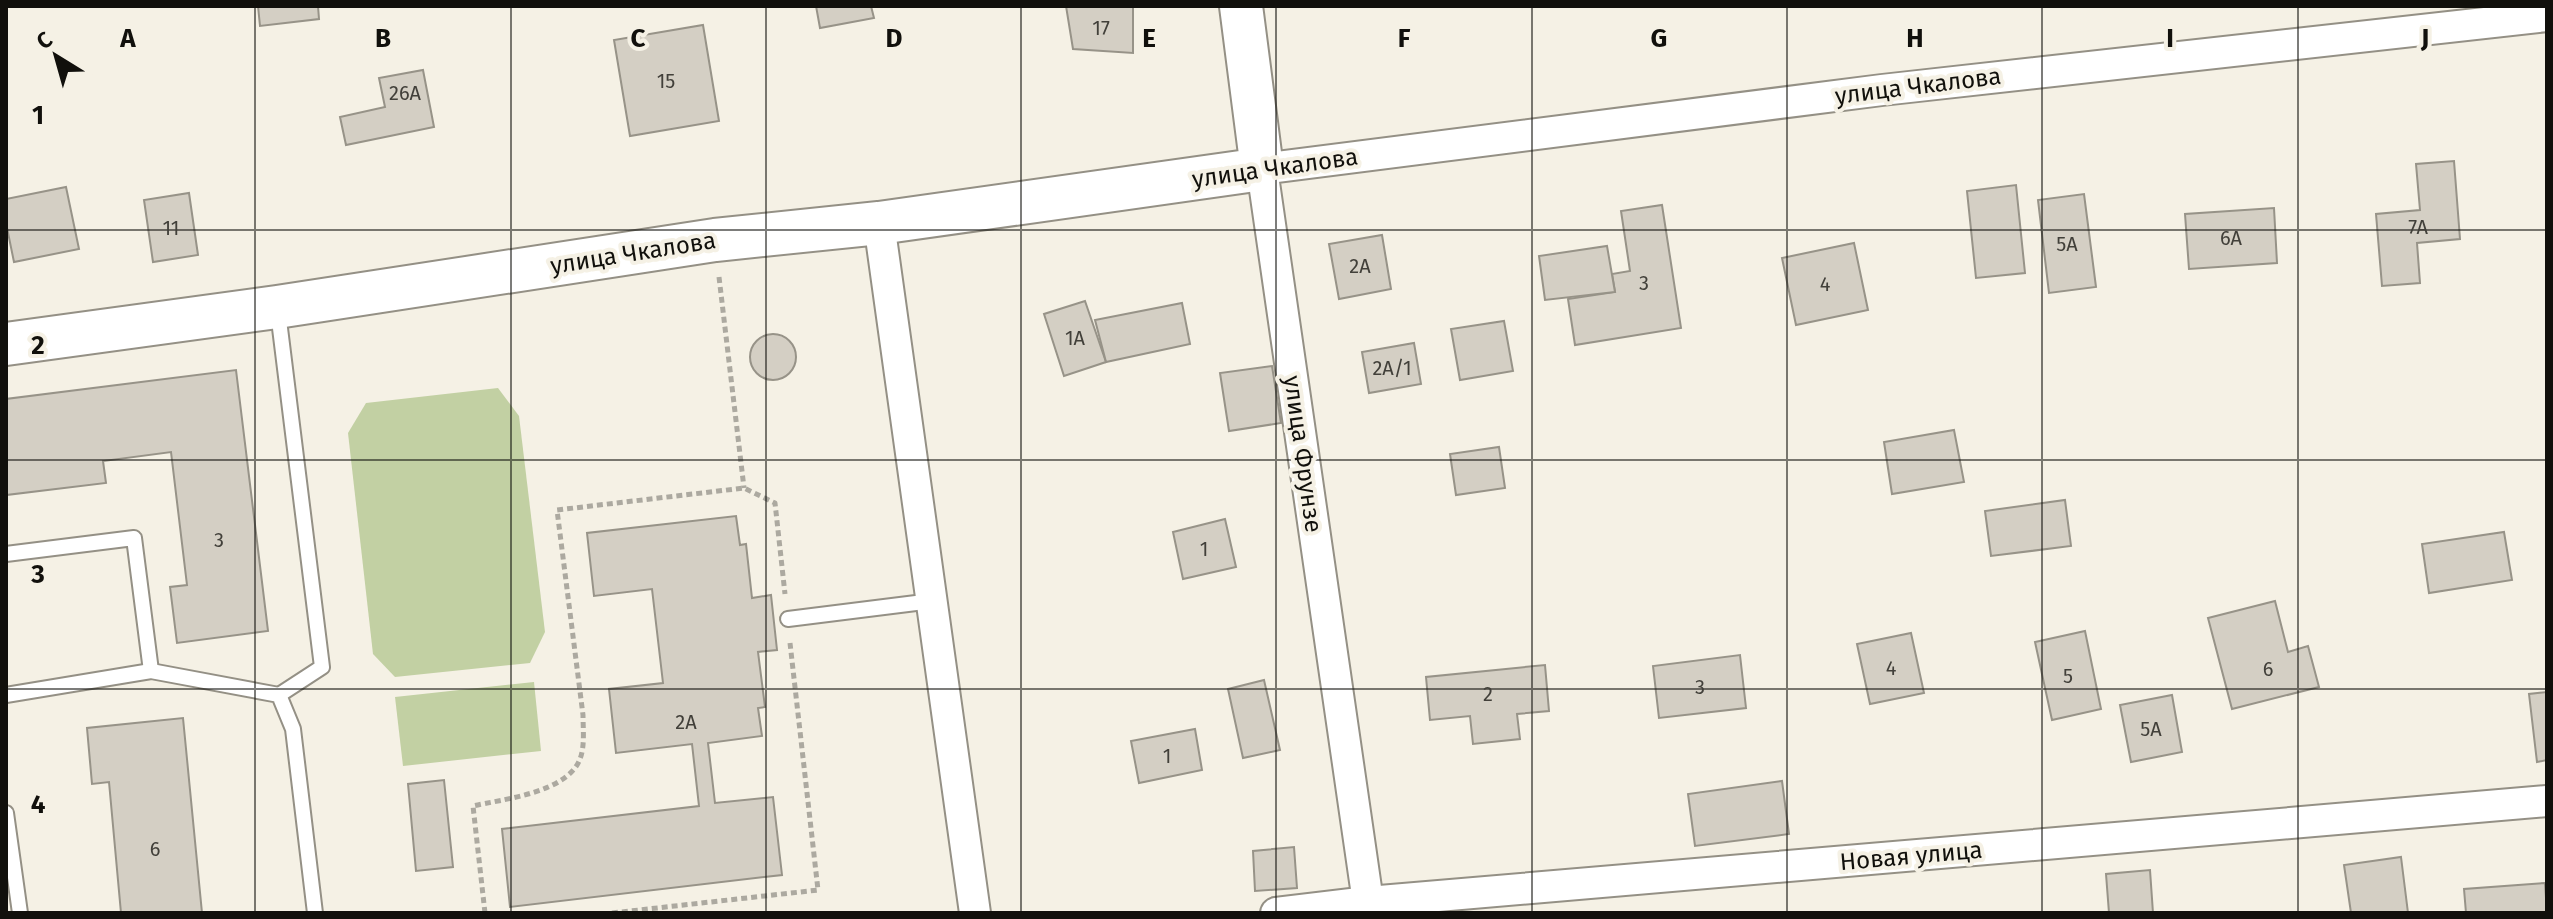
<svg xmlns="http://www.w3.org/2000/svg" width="2553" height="919" viewBox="0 0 2553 919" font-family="'Fira Sans',sans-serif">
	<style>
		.pitch { fill: #c2d0a3 }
		.building { fill: #d4cfc4; stroke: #979388; stroke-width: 2 }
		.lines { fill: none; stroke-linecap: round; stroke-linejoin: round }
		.lane-casing { stroke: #949085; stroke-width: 18 }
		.street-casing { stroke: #949085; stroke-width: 34 }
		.secondary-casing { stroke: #949085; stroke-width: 46 }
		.path { stroke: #aca9a0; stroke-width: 5; stroke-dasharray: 6 4; stroke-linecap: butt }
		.lane { stroke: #fff; stroke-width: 14 }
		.street { stroke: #fff; stroke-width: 30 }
		.secondary { stroke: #fff; stroke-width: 42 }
		.grid { fill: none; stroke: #11100c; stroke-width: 2; stroke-opacity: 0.55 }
		.labels { text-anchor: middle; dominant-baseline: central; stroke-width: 8; stroke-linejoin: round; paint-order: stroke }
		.number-label { font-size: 20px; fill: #42403a }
		.street-label { font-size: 24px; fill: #11100c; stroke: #f5f1e5 }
		.grid-label { font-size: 26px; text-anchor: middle; font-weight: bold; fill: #11100c; stroke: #f5f1e5; stroke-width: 8; stroke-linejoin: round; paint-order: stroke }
	</style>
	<rect width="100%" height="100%" fill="#f5f1e5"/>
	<g class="pitch">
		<path d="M498,388L519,416L545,632L530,663L395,677L373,654L348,433L366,403Z"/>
		<path d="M534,682L541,751L403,766L395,697Z"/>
	</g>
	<g class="building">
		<path d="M258,6H318L319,19L260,26Z"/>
		<path d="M816,6H871L874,18L820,28Z"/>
		<path d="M1066,6L1133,7V53L1073,49Z"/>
		<path d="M703,25L719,121L630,136L614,40Z"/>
		<path d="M423,70L434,127L346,145L340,117L385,107L379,78Z"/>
		<path d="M2454,161L2460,239L2417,243L2420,283L2382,286L2376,214L2420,210L2416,164Z"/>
		<path d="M2016,185L2025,273L1976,278L1967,191Z"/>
		<path d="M66,187L79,249L14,262L6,223V199Z"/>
		<path d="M189,193L198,255L153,262L144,200Z"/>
		<path d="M2084,194L2096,287L2049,293L2038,200Z"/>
		<path d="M1662,205L1681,328L1575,345L1568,299L1615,292L1612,274L1630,271L1621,211Z"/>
		<path d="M2274,208L2277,263L2189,269L2185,214Z"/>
		<path d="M1382,235L1391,289L1339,299L1329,244Z"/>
		<path d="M1854,243L1868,310L1796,325L1782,258Z"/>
		<path d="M1607,246L1615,292L1545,300L1539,256Z"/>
		<path d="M1085,301L1106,362L1064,376L1044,314Z"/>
		<path d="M1182,303L1190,344L1106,362L1095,320Z"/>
		<path d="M1504,321L1513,371L1460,380L1451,329Z"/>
		<circle cx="773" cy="357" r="23"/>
		<path d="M1414,343L1421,384L1369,393L1362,352Z"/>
		<path d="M1272,366L1281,423L1229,431L1220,373Z"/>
		<path d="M236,370L268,631L177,643L170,587L187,585L171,452L103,461L106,483L6,495V399Z"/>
		<path d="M1954,430L1964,482L1892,494L1884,442Z"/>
		<path d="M1499,447L1505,488L1456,495L1450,454Z"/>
		<path d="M2065,500L2071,546L1991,556L1985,511Z"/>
		<path d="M736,516L740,545L746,544L752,598L771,595L777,650L758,652L765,707L758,708L762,736L708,743L715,803L773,797L782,875L510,907L502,829L699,806L692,744L616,753L609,689L663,683L652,589L594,596L587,533Z"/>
		<path d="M1225,519L1236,567L1183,579L1173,532Z"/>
		<path d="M2504,532L2512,580L2429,593L2422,544Z"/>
		<path d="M2275,601L2288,652L2308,646L2319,687L2232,709L2208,618Z"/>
		<path d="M2085,631L2101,709L2052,720L2035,642Z"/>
		<path d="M1911,633L1924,693L1870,704L1857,644Z"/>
		<path d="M1740,655L1746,708L1659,718L1653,666Z"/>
		<path d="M1545,665L1549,711L1517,714L1520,739L1473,744L1470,716L1430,720L1426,677Z"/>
		<path d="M1264,680L1280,750L1243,758L1228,689Z"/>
		<path d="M2547,692V760L2537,762L2529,694Z"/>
		<path d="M2172,695L2182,752L2131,762L2120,705Z"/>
		<path d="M183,718L202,913H121L109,782L92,784L87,728Z"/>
		<path d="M1195,729L1202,770L1139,783L1131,741Z"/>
		<path d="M444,780L453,867L416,871L408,784Z"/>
		<path d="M1782,781L1789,834L1695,846L1688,794Z"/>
		<path d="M1294,847L1297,888L1255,891L1253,851Z"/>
		<path d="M2401,857L2408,913H2351L2344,865Z"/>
		<path d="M2150,870L2153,913H2109L2106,874Z"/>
		<path d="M2545,883L2547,913H2466L2464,889Z"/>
	</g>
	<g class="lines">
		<defs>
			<g id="lane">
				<path d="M278,312L322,667L279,695"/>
				<path d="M6,554L134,538L151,671"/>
				<path d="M788,619L932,601"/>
				<path d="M6,695L151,671L279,695L293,729L315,913"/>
				<path d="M6,813L20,913"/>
			</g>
			<g id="street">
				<path d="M879,223L975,913"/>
				<path d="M1368,902L1262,169L1882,90L2547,16"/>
				<path d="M1276,913L1368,902L2547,801"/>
			</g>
			<path id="secondary" d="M6,344L277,307L715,240L879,223L1262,169L1241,6"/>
		</defs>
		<use href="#lane" class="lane-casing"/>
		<use href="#street" class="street-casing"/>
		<use href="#secondary" class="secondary-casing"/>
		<g class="path">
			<path d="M719,277L744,488"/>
			<path d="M485,913L473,806C503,799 567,793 580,759C585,746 583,729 583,715L557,510L744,488L775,503L785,594"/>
			<path d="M612,913L818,890L790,643"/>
		</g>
		<use href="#lane" class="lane"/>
		<use href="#street" class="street"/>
		<use href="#secondary" class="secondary"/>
	</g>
	<path class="grid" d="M255,6V913M511,6V913M766,6V913M1021,6V913M1276,6V913M1532,6V913M1787,6V913M2042,6V913M2298,6V913M6,230H2547M6,460H2547M6,689H2547"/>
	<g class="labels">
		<g class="number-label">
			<text x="1101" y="28">17</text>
			<text x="666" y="81">15</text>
			<text x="405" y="93">26А</text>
			<text x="2418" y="227">7А</text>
			<text x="171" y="228">11</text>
			<text x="2231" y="238">6А</text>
			<text x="2067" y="244">5А</text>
			<text x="1360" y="266">2А</text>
			<text x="1644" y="283">3</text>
			<text x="1825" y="284">4</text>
			<text x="1075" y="338">1А</text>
			<text x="1392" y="368">2А/1</text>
			<text x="219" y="540">3</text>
			<text x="1204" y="549">1</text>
			<text x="1891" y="668">4</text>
			<text x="2268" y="669">6</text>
			<text x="2068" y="676">5</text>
			<text x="1700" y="687">3</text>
			<text x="1488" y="694">2</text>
			<text x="686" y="722">2А</text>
			<text x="2151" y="729">5А</text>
			<text x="1167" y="756">1</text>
			<text x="155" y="849">6</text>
		</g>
		<g class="street-label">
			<text transform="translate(1918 86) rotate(-7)">улица Чкалова</text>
			<text transform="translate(1275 168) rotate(-8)">улица Чкалова</text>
			<text transform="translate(633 253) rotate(-9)">улица Чкалова</text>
			<text transform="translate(1303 454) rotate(82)">улица Фрунзе</text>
			<text transform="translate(1911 856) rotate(-5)">Новая улица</text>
		</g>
	</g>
	<g class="grid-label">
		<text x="128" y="47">A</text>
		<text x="383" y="47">B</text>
		<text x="638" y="47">C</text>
		<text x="894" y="47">D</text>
		<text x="1149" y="47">E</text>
		<text x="1404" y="47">F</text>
		<text x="1659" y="47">G</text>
		<text x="1915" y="47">H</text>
		<text x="2170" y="47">I</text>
		<text x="2425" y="47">J</text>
		<text x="38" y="124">1</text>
		<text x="38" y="354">2</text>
		<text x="38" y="583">3</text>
		<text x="38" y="813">4</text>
	</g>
	<rect width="2553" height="919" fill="none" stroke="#11100c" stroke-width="16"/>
	<g transform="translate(56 56) rotate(323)" stroke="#f5f1e5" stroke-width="6" paint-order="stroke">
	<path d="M0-6L14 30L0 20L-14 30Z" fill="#11100c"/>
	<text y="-12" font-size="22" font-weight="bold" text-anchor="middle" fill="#11100c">С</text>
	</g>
</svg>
